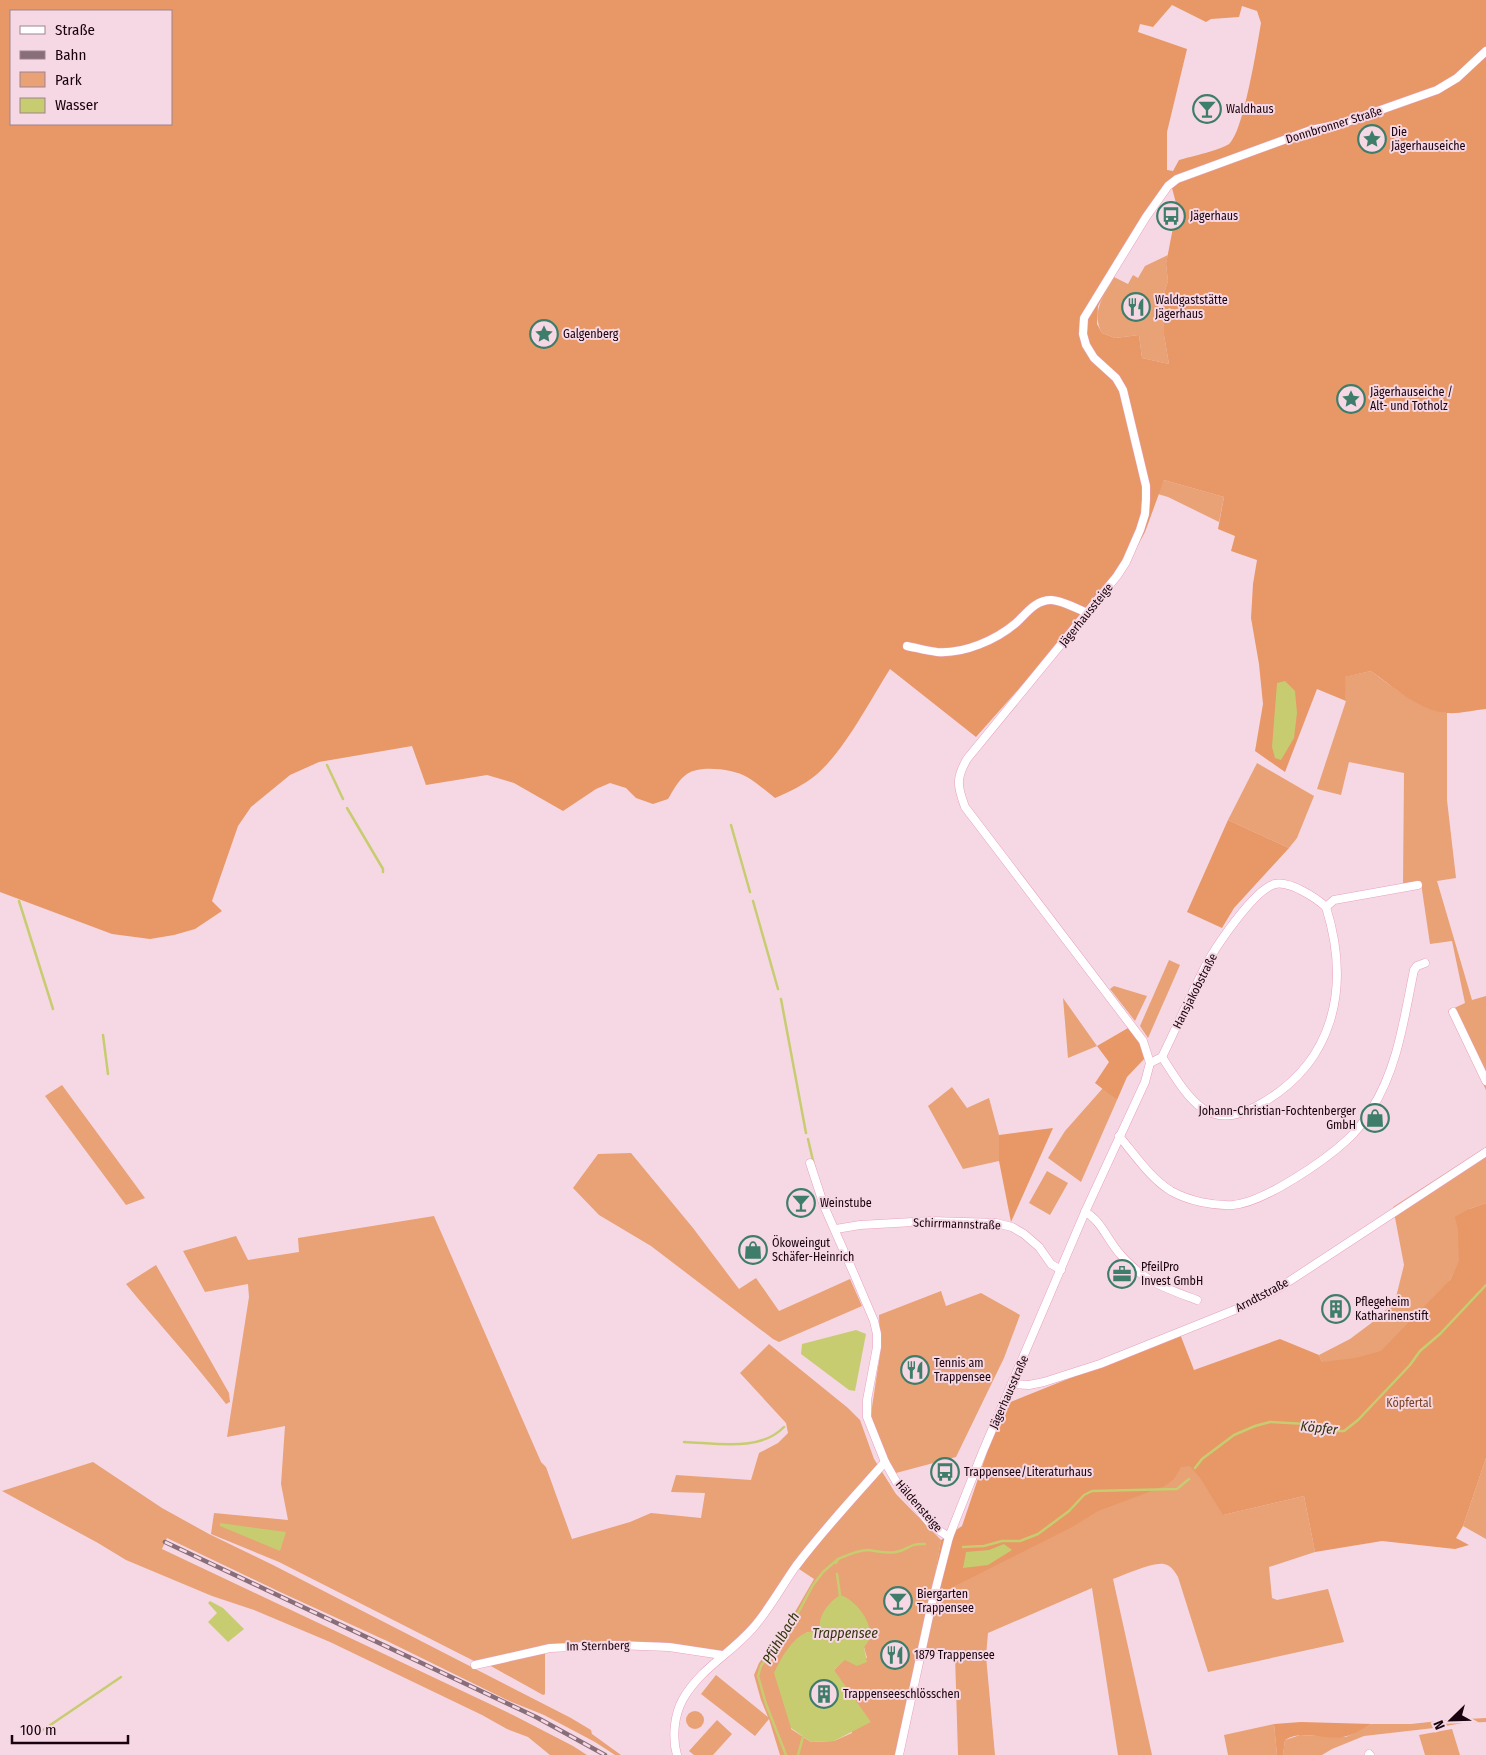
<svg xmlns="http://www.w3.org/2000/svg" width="1486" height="1755" viewBox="0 0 1486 1755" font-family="'Fira Sans Condensed',sans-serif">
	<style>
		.green { fill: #e9a176; fill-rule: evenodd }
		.forest { fill: #e89766; fill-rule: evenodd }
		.water { fill: #c7cc70; fill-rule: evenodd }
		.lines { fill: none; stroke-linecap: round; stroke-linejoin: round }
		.stream { stroke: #c7cc70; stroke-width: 2.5 }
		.minor-casing { stroke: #e9a1c0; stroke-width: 9 }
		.minor { stroke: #fff; stroke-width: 8 }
		.rail-casing { stroke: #886e79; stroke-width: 4.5 }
		.rail { stroke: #f6d8e4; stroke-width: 2.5; stroke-dasharray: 8; stroke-linecap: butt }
		.labels { text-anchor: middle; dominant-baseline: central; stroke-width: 4; stroke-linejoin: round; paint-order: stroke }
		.poi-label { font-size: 12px; fill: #19030e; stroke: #f6d8e4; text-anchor: start }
		.street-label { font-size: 12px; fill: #19030e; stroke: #f6d8e4 }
		.park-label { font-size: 12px; fill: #794421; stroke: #f6d8e4 }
		.water-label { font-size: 14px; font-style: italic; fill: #33350d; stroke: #f6d8e4 }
	</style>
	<rect width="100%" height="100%" fill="#f6d8e4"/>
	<g class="green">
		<path d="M1168,255L1166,264L1168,281L1164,293V335L1169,364L1142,358L1139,335L1115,338L1102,333C1091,312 1103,297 1114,277L1128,284L1133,275L1138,278L1145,266Z"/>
		<path d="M1164,480L1224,497L1219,522L1168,497L1158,494Z"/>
		<path d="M1371,671C1396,690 1416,705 1447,713V800L1456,878L1437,881L1472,1000L1486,996V1090L1448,1011L1465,1003L1452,941L1430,944L1421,883L1403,886L1404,773L1349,762L1341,795L1317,789L1346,701L1344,677Z"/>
		<path d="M1257,763L1314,796L1297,838L1289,848L1228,820Z"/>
		<path d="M1169,960L1180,965L1148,1038L1140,1026Z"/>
		<path d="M1114,986L1147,996L1135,1021L1110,989Z"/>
		<path d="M1063,998L1097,1046L1068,1058Z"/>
		<path d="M62,1085L145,1198L126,1205L45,1096Z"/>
		<path d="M952,1087L967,1108L989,1098L999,1135V1161L963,1169L928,1106Z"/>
		<path d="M1103,1088L1117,1100L1081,1182L1048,1158L1065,1131Z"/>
		<path d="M1486,1147V1203L1469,1209L1486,1210L1357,1460L1223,1515L1304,1496L1315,1552L1269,1567L1272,1598L1277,1600L1328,1589L1344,1642L1208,1672L1178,1577C1175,1572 1171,1565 1164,1564C1153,1562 1124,1575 1113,1579L1152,1755H1118L1092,1588L988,1633L986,1656L995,1755H958L955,1655L918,1652L897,1755H780L769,1719L755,1736L701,1694L716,1675L768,1717L761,1700L754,1675L759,1663L792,1617L814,1579L796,1567L758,1622L715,1659C669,1641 595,1650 545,1651V1694L543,1695L489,1665L476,1662L279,1562L211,1534L214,1513L288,1520L281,1484L285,1426L227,1437L249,1297L248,1284L205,1292L183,1251L236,1236L248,1260L299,1252L298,1238L434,1216L541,1462L546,1467L572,1539L630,1522L651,1513L701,1518L705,1493L671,1492L676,1475L751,1480L759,1453L778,1443L788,1433L786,1423L740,1373L769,1344L848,1408L860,1420L874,1459L896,1494L941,1540L931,1598L1322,1362L1319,1355L1350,1339L1374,1321L1395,1301L1404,1265L1393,1207ZM820,1629L864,1647L867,1658L845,1659L834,1670L852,1733L834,1741L811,1742L791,1729L807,1632H814Z"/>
		<path d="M631,1153L693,1228L739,1289L756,1278L779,1311L850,1279L862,1306L779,1342L773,1339L651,1246L599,1215L573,1188L598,1154Z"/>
		<path d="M1047,1171L1068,1183L1050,1215L1029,1203Z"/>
		<path d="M156,1265L229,1393L230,1402L226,1404C194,1362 159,1324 126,1284Z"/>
		<path d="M941,1291L946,1306L981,1293L1020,1315L1004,1358L956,1457L896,1473L889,1463L871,1419L872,1407L880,1354L879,1315Z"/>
		<path d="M1486,1458V1539L1463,1526Z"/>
		<path d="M93,1462L162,1508L209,1534L273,1565L571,1718L591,1730L592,1734L621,1755H615L595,1742L544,1715L507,1700L387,1641L280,1592L167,1538L162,1549L513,1715L573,1746L587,1755H550L528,1737L507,1729L482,1715L330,1642L254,1610L212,1596L126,1560L98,1543L2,1491Z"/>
		<path d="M823,1681L829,1685L836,1696L834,1702L828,1706L821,1703L813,1690Z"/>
		<circle cx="695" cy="1720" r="9"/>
		<path d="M1486,1718V1722L1463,1723L1434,1728L1364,1736L1332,1749L1322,1755H1283L1285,1740L1300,1735L1346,1737L1372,1724H1411L1448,1720Z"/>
		<path d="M717,1720L732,1734L713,1755H694L689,1751Z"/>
		<path d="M1274,1724L1277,1755H1228L1224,1735Z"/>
		<path d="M1452,1729L1460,1755H1425L1419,1735Z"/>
	</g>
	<g class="forest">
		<path d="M0,0H1486V709C1474,710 1459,714 1447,713C1420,711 1392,686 1371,671L1345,677L1346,701L1317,689L1285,772L1255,751L1263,704L1259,664L1251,618L1253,584L1257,560L1231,551L1235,536L1218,529L1224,497L1164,480L1145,532L1125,569L976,737L890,669C869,702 845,750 816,775C804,785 789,792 775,798C766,791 757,783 747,777C733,769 700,765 687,774C678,780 673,791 668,799L653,804L636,798L626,788L610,783L596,789L563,811L514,783L487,775L426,785L412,746L319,762L290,775L251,807L238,826L212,901L222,911L195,929L174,935L150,939L112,934L0,892ZM1172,5L1206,22L1211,19L1239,17L1242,6L1257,11L1261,23C1257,46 1244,129 1230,143C1225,149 1189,157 1179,160L1173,171L1167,170V132L1187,49L1138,32L1140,24L1153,27ZM11,11H171V124H11ZM1172,188L1177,207L1166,264L1168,281L1164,293V335L1169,364L1142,358L1139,335L1115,338L1102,333L1097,324L1098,306L1130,247L1158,202Z"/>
		<path d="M1228,820L1289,848L1234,908L1222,928L1187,912Z"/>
		<path d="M1128,1028L1139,1041L1145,1058L1127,1077L1117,1100L1095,1083L1109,1062L1097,1046Z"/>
		<path d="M1053,1128L1011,1222L999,1161V1135Z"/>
		<path d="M1486,1203V1458L1463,1526L1456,1538L1469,1545L1455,1549L1382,1541L1315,1552L1304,1496L1223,1515L1201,1479L1190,1466L1181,1467L1174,1479L1165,1486L1098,1511L1072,1527L931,1598L941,1540L962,1526L1003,1405L1180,1334L1194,1370L1280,1339L1319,1355L1322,1362L1356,1358L1381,1351L1450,1280L1459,1261L1458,1229L1455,1217L1469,1209Z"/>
		<path d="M1301,1722L1372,1724C1364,1728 1355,1734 1347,1736C1327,1742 1304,1728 1285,1740L1283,1755H1277L1274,1724Z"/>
	</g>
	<g class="water">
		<path d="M1285,681L1295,691L1297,713L1294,738L1281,760L1275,758L1272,747L1277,683Z"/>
		<path d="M856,1330L866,1334L855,1391L849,1390L801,1354L802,1344Z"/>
		<path d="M220,1523L286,1532L280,1551L220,1526Z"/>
		<path d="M1004,1544L1012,1550L988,1565L963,1568L966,1552L989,1550Z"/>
		<path d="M840,1595C858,1600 881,1632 864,1647L867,1662L857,1666L845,1660L834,1670L871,1722L834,1741L811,1742L791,1728L774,1673C780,1660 793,1636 808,1632C813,1631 816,1631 820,1629C818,1615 829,1602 840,1595ZM823,1681L829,1685L830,1689L836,1696L834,1702L828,1706L821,1703L813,1690Z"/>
		<path d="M210,1601L223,1608L244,1629L228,1642L208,1622L217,1613L208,1603Z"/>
	</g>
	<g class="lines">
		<g class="stream">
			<path d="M327,765L343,799"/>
			<path d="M347,808L383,869V872"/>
			<path d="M731,825L750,892"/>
			<path d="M19,901L53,1009"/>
			<path d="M753,901L778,989"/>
			<path d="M781,999L806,1133"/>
			<path d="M103,1035L108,1074"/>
			<path d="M808,1139L814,1165"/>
			<path d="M684,1442C716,1443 760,1452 784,1427"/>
			<path d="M1195,1468L1202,1459L1234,1435L1255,1426L1270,1422L1308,1424L1329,1431H1344L1358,1420L1410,1365L1420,1351L1440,1334L1486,1285"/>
			<path d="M963,1547L984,1546L1002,1541H1020L1038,1534L1069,1511L1084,1495L1092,1491L1177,1489L1189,1479"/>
			<path d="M836,1563L838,1559C848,1555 858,1550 868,1550C878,1551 885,1554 896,1552C909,1550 908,1543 925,1544"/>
			<path d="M837,1574L840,1595"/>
			<path d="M40,1732L121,1677"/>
			<path d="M786,1755L766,1704L758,1676L761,1666L798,1613L813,1585L823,1572L838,1559"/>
			<path d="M798,1755L803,1737"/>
		</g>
		<defs>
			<g id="minor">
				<path d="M907,646C917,648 927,651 937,652C964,654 996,640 1016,623C1026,614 1035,600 1051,600C1061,600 1078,609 1087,613"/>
				<path d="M1326,907L1334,900L1418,885"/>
				<path d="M1453,1012L1486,1081"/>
				<path d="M1162,1057C1172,1072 1186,1097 1202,1108C1219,1120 1238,1116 1255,1107C1335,1065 1351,987 1326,907"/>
				<path d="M1150,1063L1162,1057C1176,1028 1189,999 1203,971C1213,950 1254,889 1275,884C1290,881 1315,897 1326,907"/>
				<path d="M1119,1136C1135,1155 1150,1178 1171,1191C1189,1201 1213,1206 1233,1205C1265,1202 1324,1161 1347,1140C1356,1132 1365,1120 1371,1110C1398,1068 1404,1018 1414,970L1417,966L1425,963"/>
				<path d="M810,1163L824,1206L854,1274L874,1321L877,1334V1347L867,1400V1417L885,1462L897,1483L932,1526L949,1537"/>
				<path d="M1085,1212C1101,1220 1108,1241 1120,1254C1143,1281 1165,1288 1197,1300"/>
				<path d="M836,1229L860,1225L931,1221L996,1223L1012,1227L1024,1234L1039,1247L1051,1264L1061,1270"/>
				<path d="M1013,1384L1029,1385L1044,1382L1100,1364L1237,1309L1279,1288L1486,1152"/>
				<path d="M475,1665L550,1648L616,1645L669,1647L722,1655"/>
				<path d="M1369,1754L1370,1755"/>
				<path d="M677,1755C672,1738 674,1715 683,1699C700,1669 730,1654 752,1629C769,1610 781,1587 796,1566C823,1530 855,1496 885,1462"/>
				<path d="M899,1755L931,1607L949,1537L983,1451L1085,1212L1145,1082L1150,1063L1143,1041L965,807C957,786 956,778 967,759L1117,576L1126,562L1140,530L1145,514L1146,499V486L1123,390L1116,378L1094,358L1086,345L1083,334L1084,318L1146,217L1168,186L1177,179L1311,130L1341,124L1437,90L1457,78L1486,51"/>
			</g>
		</defs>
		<use href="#minor" class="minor-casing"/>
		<use href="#minor" class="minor"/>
		<defs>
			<path id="rail" d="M165,1542L536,1717L605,1755"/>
		</defs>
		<use href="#rail" class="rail-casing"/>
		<use href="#rail" class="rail"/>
	</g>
	<defs>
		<symbol id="bar-ring" viewBox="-11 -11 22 22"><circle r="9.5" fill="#f6d8e4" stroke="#3e7d6a" stroke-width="1.5"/><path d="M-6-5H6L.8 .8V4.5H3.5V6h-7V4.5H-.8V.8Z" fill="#3e7d6a"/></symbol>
		<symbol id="sight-ring" viewBox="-11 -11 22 22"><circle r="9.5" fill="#f6d8e4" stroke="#3e7d6a" stroke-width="1.5"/><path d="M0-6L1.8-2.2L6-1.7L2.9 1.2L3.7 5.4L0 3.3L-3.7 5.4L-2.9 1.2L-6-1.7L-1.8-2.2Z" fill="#3e7d6a"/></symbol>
		<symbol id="bus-ring" viewBox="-11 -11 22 22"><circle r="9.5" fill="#f6d8e4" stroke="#3e7d6a" stroke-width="1.5"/><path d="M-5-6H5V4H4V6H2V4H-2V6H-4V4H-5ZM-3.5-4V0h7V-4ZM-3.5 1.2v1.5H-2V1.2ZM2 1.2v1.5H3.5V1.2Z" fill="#3e7d6a"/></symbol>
		<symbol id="restaurant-ring" viewBox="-11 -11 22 22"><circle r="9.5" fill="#f6d8e4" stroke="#3e7d6a" stroke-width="1.5"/><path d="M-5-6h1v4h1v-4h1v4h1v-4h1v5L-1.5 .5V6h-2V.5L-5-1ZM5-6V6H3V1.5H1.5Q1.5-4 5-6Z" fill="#3e7d6a"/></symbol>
		<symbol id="shop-ring" viewBox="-11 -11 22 22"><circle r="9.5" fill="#f6d8e4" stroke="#3e7d6a" stroke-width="1.5"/><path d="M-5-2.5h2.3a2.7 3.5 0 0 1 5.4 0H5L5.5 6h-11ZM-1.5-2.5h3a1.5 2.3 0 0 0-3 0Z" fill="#3e7d6a"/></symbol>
		<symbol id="office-ring" viewBox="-11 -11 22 22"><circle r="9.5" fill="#f6d8e4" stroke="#3e7d6a" stroke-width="1.5"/><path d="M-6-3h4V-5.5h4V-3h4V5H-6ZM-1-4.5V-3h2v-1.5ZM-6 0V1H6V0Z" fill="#3e7d6a"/></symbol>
		<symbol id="building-ring" viewBox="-11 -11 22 22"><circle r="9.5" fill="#f6d8e4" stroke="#3e7d6a" stroke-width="1.5"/><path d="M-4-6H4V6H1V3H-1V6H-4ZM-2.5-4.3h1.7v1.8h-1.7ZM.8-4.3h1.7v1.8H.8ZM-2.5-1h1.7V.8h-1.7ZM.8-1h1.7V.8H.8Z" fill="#3e7d6a"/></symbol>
	</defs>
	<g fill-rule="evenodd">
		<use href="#bar-ring" x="1191" y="93" width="32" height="32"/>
		<use href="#sight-ring" x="1356" y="123" width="32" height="32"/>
		<use href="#bus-ring" x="1155" y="200" width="32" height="32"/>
		<use href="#restaurant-ring" x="1120" y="291" width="32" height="32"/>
		<use href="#sight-ring" x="528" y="318" width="32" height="32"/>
		<use href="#sight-ring" x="1335" y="383" width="32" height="32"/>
		<use href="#shop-ring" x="1359" y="1102" width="32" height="32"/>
		<use href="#bar-ring" x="785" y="1187" width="32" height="32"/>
		<use href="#shop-ring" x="737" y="1234" width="32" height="32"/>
		<use href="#office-ring" x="1106" y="1258" width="32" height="32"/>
		<use href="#building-ring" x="1320" y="1293" width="32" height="32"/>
		<use href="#restaurant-ring" x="899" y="1354" width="32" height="32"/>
		<use href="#bus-ring" x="929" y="1456" width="32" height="32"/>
		<use href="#bar-ring" x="882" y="1585" width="32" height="32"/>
		<use href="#restaurant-ring" x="879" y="1639" width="32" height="32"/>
		<use href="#building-ring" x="808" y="1678" width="32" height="32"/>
	</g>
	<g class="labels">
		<g class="poi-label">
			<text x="1226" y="109">Waldhaus</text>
			<text x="1391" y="132">Die<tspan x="1391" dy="14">Jägerhauseiche</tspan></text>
			<text x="1190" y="216">Jägerhaus</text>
			<text x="1155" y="300">Waldgaststätte<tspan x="1155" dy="14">Jägerhaus</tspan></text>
			<text x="563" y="334">Galgenberg</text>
			<text x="1370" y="392">Jägerhauseiche /<tspan x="1370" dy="14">Alt- und Totholz</tspan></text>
			<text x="1356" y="1111" text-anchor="end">Johann-Christian-Fochtenberger<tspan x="1356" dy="14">GmbH</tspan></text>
			<text x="820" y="1203">Weinstube</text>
			<text x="772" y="1243">Ökoweingut<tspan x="772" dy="14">Schäfer-Heinrich</tspan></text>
			<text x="1141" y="1267">PfeilPro<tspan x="1141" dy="14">Invest GmbH</tspan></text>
			<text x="1355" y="1302">Pflegeheim<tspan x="1355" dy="14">Katharinenstift</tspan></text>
			<text x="934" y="1363">Tennis am<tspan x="934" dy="14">Trappensee</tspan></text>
			<text x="964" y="1472">Trappensee/Literaturhaus</text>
			<text x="917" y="1594">Biergarten<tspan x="917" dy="14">Trappensee</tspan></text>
			<text x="914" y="1655">1879 Trappensee</text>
			<text x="843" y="1694">Trappenseeschlösschen</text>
		</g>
		<g class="street-label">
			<text transform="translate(1334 125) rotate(-17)">Donnbronner Straße</text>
			<text transform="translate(1086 615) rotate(-51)">Jägerhaussteige</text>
			<text transform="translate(1195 991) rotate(-63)">Hansjakobstraße</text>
			<text transform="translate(957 1224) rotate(2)">Schirrmannstraße</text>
			<text transform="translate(1262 1295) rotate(-28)">Arndtstraße</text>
			<text transform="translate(1009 1392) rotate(-66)">Jägerhausstraße</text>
			<text transform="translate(919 1506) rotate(49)">Häldensteige</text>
			<text transform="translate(598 1646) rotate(-1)">Im Sternberg</text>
		</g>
		<g class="park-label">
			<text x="1409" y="1403">Köpfertal</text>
		</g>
		<g class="water-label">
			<text transform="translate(1319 1428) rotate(6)">Köpfer</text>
			<text x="845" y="1633">Trappensee</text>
			<text transform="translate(781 1638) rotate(-59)">Pfühlbach</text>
		</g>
	</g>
	<rect x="10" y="10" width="162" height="115" fill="#f6d8e4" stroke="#9e838e"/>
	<rect x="20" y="26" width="25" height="8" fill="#ffffff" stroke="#9e838e"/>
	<text x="55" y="35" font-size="15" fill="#19030e">Straße</text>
	<rect x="20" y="51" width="25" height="8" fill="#886e79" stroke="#9e838e"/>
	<text x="55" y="60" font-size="15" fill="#19030e">Bahn</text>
	<rect x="20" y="72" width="25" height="15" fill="#e9a176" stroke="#9e838e"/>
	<text x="55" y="85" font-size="15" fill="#19030e">Park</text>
	<rect x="20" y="98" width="25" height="15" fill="#c7cc70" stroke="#9e838e"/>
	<text x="55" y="110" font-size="15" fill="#19030e">Wasser</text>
	<g transform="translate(1451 1720) rotate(247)" stroke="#f6d8e4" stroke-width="4" paint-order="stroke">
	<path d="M0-4L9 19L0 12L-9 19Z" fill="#19030e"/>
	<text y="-8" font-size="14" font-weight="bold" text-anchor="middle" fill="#19030e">N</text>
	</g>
	<path d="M12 1735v8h116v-8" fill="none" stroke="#19030e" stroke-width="2.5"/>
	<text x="20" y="1735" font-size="15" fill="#19030e" stroke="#f6d8e4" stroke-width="4" paint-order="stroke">100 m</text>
</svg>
